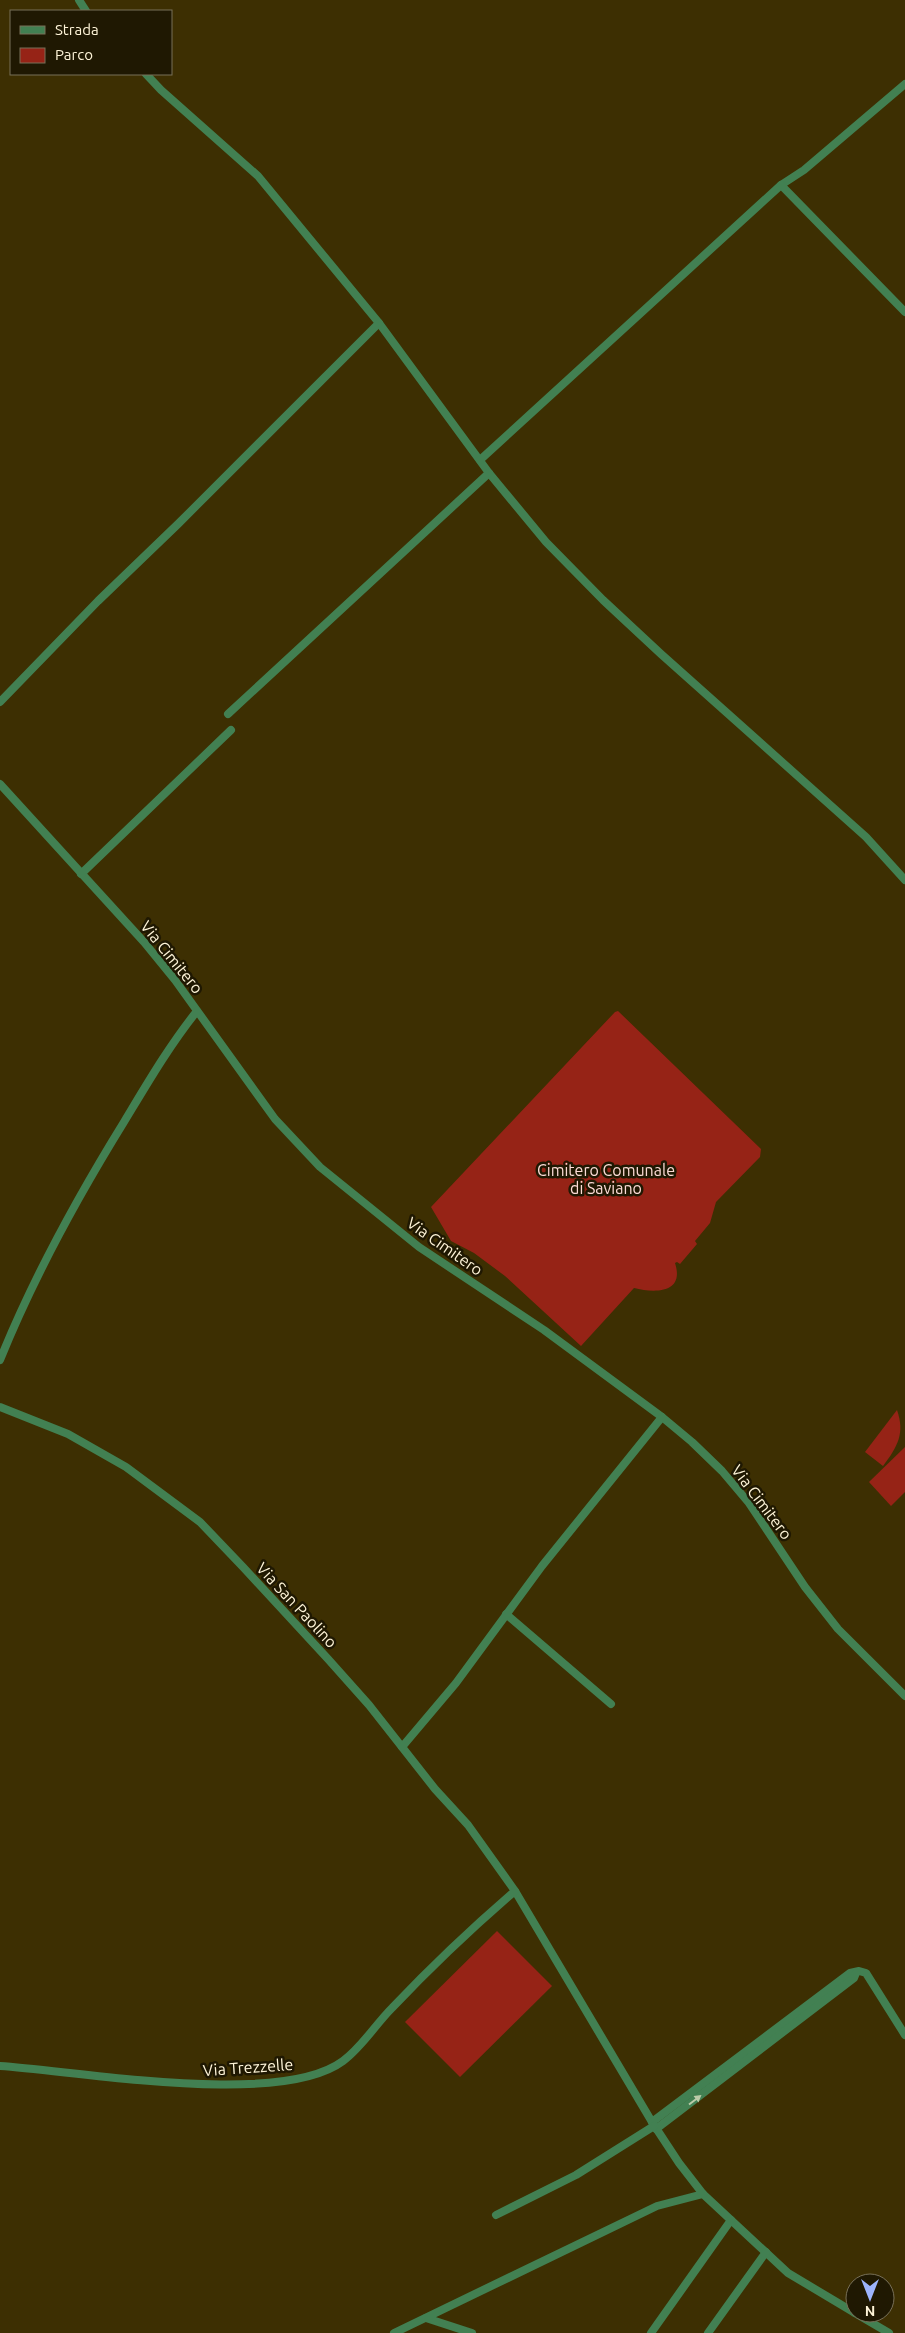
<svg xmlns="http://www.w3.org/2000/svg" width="905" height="2333" viewBox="0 0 905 2333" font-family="Ubuntu,sans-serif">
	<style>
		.green { fill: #962316 }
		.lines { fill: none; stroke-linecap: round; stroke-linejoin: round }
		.minor { stroke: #428052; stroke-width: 8 }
		.oneway { fill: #bccba9 }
		.labels { text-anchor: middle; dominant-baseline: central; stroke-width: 5; stroke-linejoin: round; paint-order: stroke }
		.street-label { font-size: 16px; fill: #fef4d8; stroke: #1f1802 }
		.park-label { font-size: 16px; fill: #fcdbd5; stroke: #1f1802 }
	</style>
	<rect width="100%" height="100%" fill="#3d2f02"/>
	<g class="green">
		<path d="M618,1011L761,1149L760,1157L716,1202L710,1223L695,1241L697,1244L680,1264L677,1262L675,1263C685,1294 654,1293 634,1288L581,1346L505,1276L474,1253L451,1241L431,1207L615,1012Z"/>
		<path d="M897,1410C905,1433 898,1446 883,1466L865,1452Z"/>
		<path d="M905,1447V1492L891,1506L869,1482Z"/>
		<path d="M497,1931L552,1986L460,2077L405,2022Z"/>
	</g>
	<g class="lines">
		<g class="minor">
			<path d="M79,0L86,11"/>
			<path d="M146,74L161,90L258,176L379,323L489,473L546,542L603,600L661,654L866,837L905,880"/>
			<path d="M781,185L804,170L905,84"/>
			<path d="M480,460L781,185L905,312"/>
			<path d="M0,702L98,601L178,524L379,323"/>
			<path d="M228,714L489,473"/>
			<path d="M0,784L144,942L175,980L275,1119L320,1167L419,1247L544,1330L662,1417L692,1442L722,1471L749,1503L805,1587L838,1629L905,1696"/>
			<path d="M81,874L231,730"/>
			<path d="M0,1360C34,1276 77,1198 124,1122C147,1084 169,1046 197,1011"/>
			<path d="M0,1407L68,1434L126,1467L200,1522L243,1567L328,1659L369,1705L435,1789L468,1825L515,1891L652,2122L679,2163L703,2194L788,2273L855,2313"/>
			<path d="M506,1614L611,1704"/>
			<path d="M402,1747L456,1683L542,1566L662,1417"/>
			<path d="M0,2066C80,2071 280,2108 343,2061C362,2047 375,2025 392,2008C431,1967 472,1928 515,1891"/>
			<path d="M652,2122L850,1973L859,1971L866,1973L905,2035"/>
			<path d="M656,2129L854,1978L856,1973"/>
			<path d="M496,2215L576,2175L654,2126"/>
			<path d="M855,2313L889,2333"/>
			<path d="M426,2318L472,2333"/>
			<path d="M394,2333L657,2206L703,2194"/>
			<path d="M651,2333L731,2220"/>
			<path d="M708,2333L766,2252"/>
		</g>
	</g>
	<defs><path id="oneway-solid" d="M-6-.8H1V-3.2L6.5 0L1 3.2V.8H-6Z" transform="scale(1.25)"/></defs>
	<use class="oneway" href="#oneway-solid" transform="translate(695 2100) rotate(-37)"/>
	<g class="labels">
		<g class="street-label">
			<text transform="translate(172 957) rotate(51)">Via Cimitero</text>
			<text transform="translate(445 1246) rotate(35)">Via Cimitero</text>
			<text transform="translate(762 1502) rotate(53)">Via Cimitero</text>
			<text transform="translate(297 1605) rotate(47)">Via San Paolino</text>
			<text transform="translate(248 2067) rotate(-4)">Via Trezzelle</text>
		</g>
		<g class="park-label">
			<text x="606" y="1170">Cimitero Comunale<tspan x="606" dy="18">di Saviano</tspan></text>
		</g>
	</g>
	<rect x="10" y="10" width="162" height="65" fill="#1f1802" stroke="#787058"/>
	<rect x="20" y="26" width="25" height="8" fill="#428052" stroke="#787058"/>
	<text x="55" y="35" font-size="15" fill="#fef4d8">Strada</text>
	<rect x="20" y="48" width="25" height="15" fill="#962316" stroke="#787058"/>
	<text x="55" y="60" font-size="15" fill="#fef4d8">Parco</text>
	<g transform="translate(870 2298) rotate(180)"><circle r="24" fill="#1f1802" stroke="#787058"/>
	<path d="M0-4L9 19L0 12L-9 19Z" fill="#9db4fd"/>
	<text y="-8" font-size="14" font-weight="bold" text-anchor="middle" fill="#fef4d8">N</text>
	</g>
</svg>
